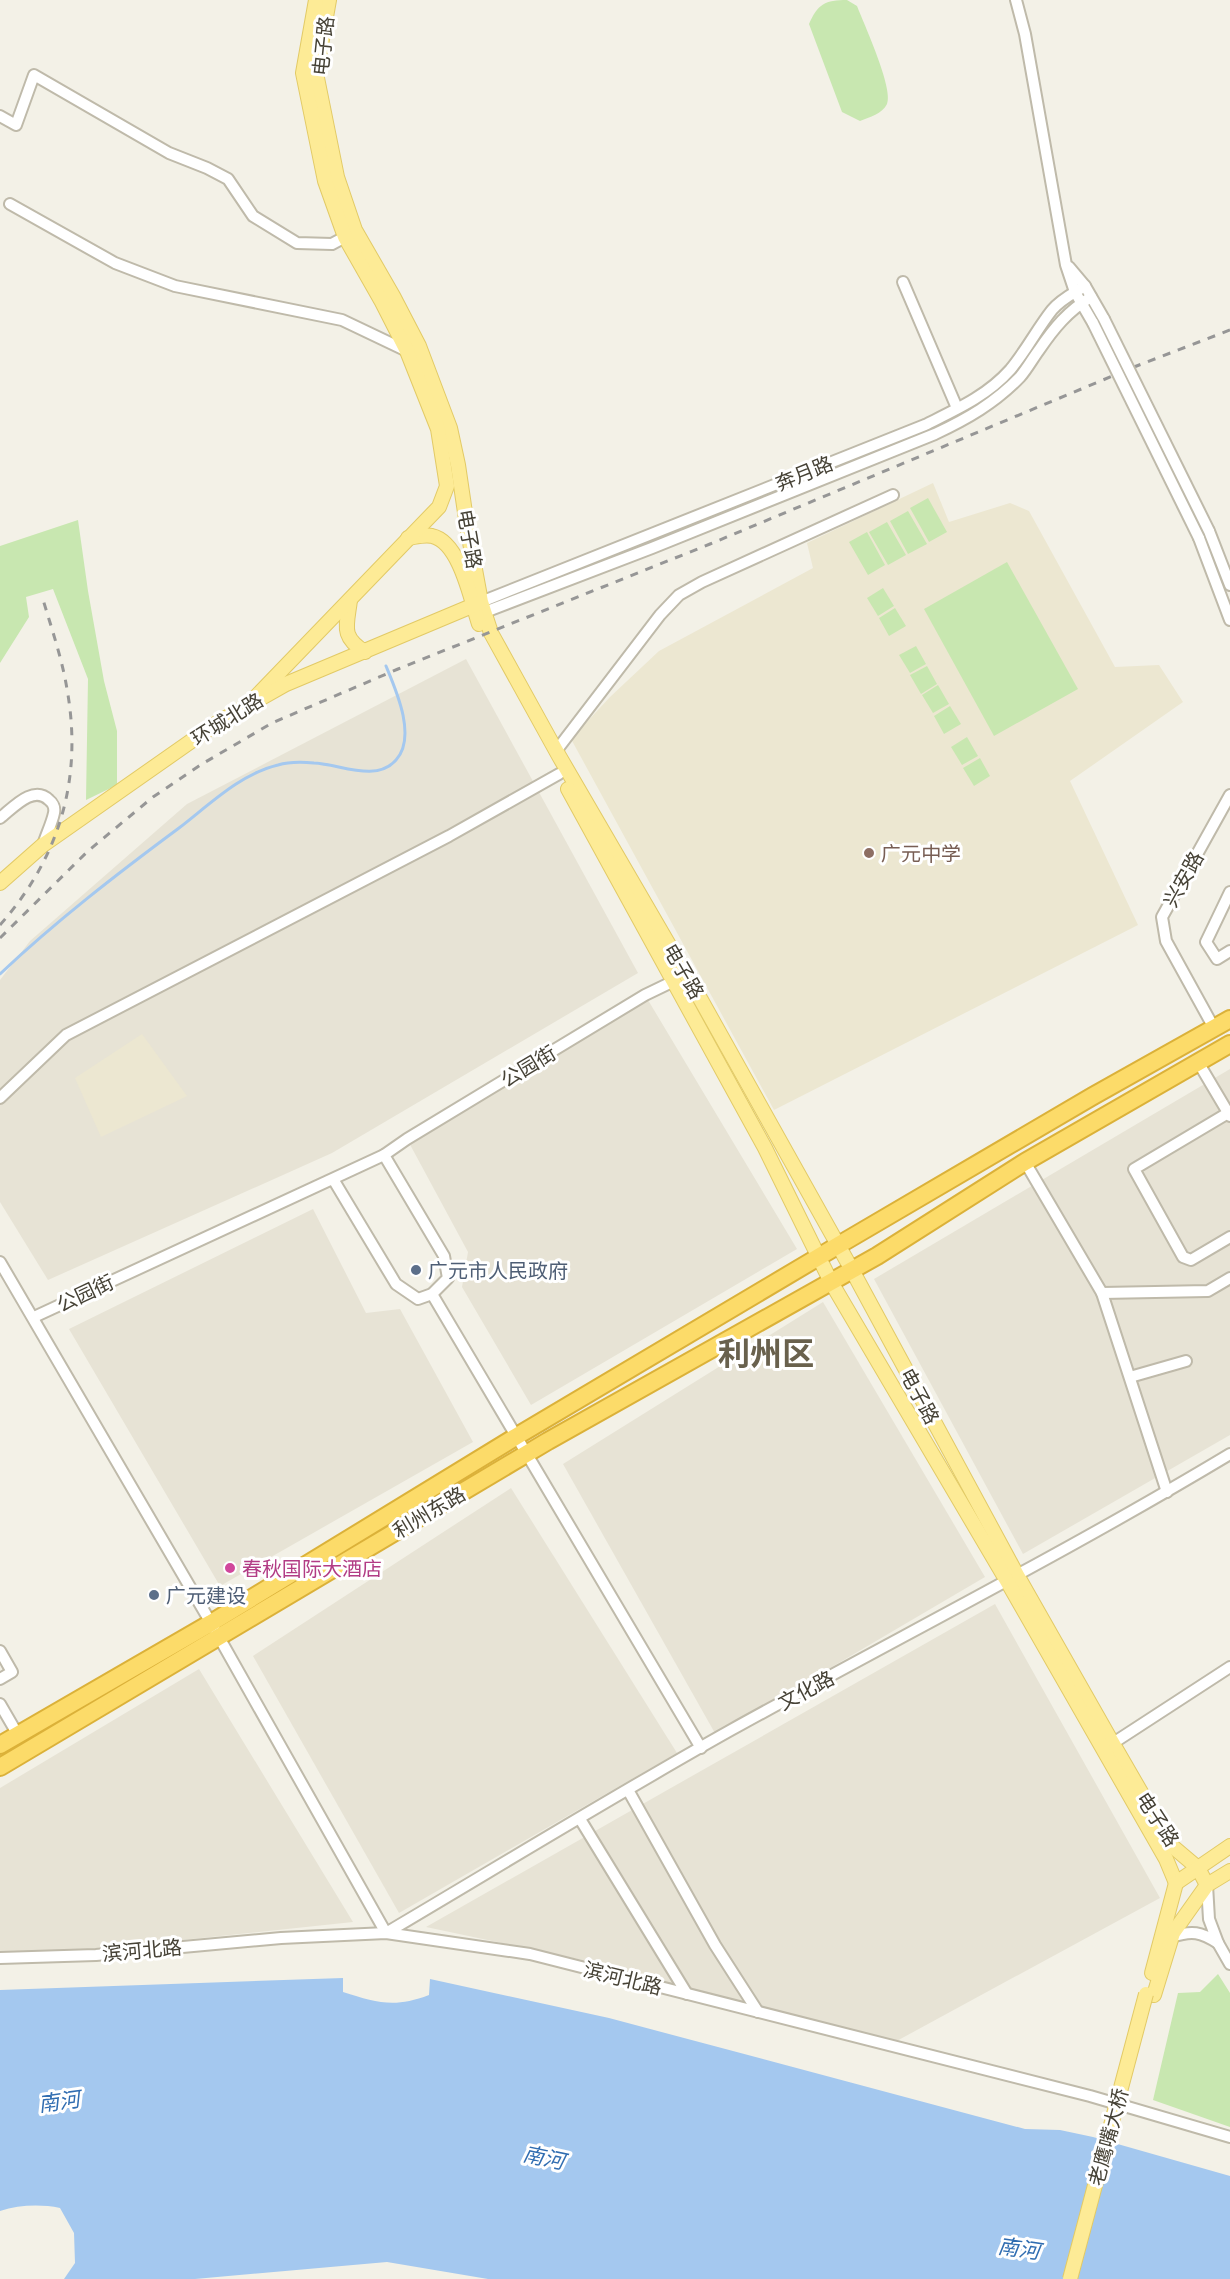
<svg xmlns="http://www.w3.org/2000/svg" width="1230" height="2279" viewBox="0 0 1230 2279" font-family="Manrope,'Noto Sans SC',sans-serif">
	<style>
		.residential { fill: #e7e3d5 }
		.education { fill: #ece7d1 }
		.green { fill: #c8e7b0 }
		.water { fill: #a4c8ef }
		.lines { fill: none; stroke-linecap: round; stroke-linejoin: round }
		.stream { stroke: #a4c8ef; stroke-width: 3 }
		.minor-casing { stroke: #bfbaaa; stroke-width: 14 }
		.major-casing { stroke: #e2ca66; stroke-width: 16 }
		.highway-casing { stroke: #dbb139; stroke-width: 20 }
		.minor { stroke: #fff; stroke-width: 10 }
		.major { stroke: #fdeb96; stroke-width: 14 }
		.highway { stroke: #fcdb69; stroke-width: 16 }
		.rail { stroke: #969696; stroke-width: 3; stroke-dasharray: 8 8; stroke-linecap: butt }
		.minor-bridge-casing { stroke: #bfbaaa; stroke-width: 14; stroke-linecap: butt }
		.major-bridge-casing { stroke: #e2ca66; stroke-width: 16; stroke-linecap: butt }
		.minor-bridge { stroke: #fff; stroke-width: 10 }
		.major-bridge { stroke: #fdeb96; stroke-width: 14 }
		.education-dot { fill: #8d6e63; stroke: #fff; stroke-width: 2 }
		.service-dot { fill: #5c6f8a; stroke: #fff; stroke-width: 2 }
		.hotel-dot { fill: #d1479c; stroke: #fff; stroke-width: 2 }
		.labels { text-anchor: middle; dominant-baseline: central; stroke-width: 6; stroke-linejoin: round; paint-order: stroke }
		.street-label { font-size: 20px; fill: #464236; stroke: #fff }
		.education-label { font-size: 20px; fill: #785e54; stroke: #fff; text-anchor: start }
		.service-label { font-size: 20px; fill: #4e5e75; stroke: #fff; text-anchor: start }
		.hotel-label { font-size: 20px; fill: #b23c85; stroke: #fff; text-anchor: start }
		.water-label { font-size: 21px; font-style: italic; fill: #306db1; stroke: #fff }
		.town-label { font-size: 32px; font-weight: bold; fill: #69614d; stroke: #fff }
	</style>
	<rect width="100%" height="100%" fill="#f3f1e7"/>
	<g class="residential">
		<path d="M466,659L638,973L332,1153L48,1280L0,1202V980L30,941L187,804Z"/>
		<path d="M645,995L797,1249L531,1405L462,1287L468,1252L407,1139Z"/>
		<path d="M1230,1069V1435L1023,1554L874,1279Z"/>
		<path d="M313,1209L366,1313L400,1309L473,1442L220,1586L69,1329Z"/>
		<path d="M823,1302L985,1577L716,1735L563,1464Z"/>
		<path d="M511,1488L677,1753L399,1913L253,1656Z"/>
		<path d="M995,1604L1160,1898L893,2043L578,1959L426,1927Z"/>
		<path d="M199,1669L353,1922L11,1958L0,1961V1788Z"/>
	</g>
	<g class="education">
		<path d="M933,483L949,522L1010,503L1029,511L1115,667L1159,665L1183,702L1070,781L1138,925L774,1110L571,739L610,697L659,651L813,568L807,543Z"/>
		<path d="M142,1034L187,1096L101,1137L75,1078Z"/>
	</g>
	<g class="green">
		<path d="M847,0L857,6C864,24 894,89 887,104C882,114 870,117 860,121L842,112L809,24C818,4 825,0 847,0Z"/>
		<path d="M928,498L947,532L929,542L910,508Z"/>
		<path d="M908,511L927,544L908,554L890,521Z"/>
		<path d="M78,520L88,591L104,681L117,731V785L86,800L88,679L53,589L26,597L29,617L0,663V546Z"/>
		<path d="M887,522L906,555L888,565L869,532Z"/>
		<path d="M867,532L885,565L868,575L849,542Z"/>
		<path d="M1007,562L1078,689L994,736L924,609Z"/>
		<path d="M883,588L894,606L878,616L867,598Z"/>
		<path d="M895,608L906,626L889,636L879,618Z"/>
		<path d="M916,646L926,664L910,673L899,655Z"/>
		<path d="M927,666L937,684L921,694L910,675Z"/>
		<path d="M938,685L949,704L933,713L922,695Z"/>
		<path d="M950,706L961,724L944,734L934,716Z"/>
		<path d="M967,737L978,756L962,765L951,747Z"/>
		<path d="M980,758L990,776L974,786L963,768Z"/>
		<path d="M1218,1974L1230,1993V2127L1153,2100L1178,1993L1200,1992Z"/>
	</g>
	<path class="water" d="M343,1978V1992C377,2003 395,2008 429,1995L430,1979L609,2018L1025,2129L1060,2130L1093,2137L1230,2176V2279H488L387,2262L195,2279H64L75,2263L74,2233L60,2208C40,2204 19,2205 0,2211V1990Z"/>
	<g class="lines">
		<path class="stream" d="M0,974C56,921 117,874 179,828C209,805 240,774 278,765C288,762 303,762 314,763C340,764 376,783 396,760C417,737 396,690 386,666"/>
		<defs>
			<g id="minor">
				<path d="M1016,0L1025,34L1066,265L1075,292L1093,323"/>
				<path d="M0,116L16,125L34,75L169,153L207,168L228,179L253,216L297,243L332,244L345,237"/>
				<path d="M10,204L115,263L175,286L342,320L407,351"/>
				<path d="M1069,267L1085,286L1104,319"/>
				<path d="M903,282L957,408"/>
				<path d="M1209,531L1230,585"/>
				<path d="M1199,538L1230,620"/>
				<path d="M481,602L925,425C955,410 987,396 1010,370C1026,351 1037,329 1052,310C1061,299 1074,293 1085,286"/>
				<path d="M485,612L652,548L935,434C967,419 995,403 1020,377C1027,369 1033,358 1039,350C1054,328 1068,311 1091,297"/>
				<path d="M556,751L660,615L679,595L702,582L893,495"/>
				<path d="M0,818C12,809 33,784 49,800C53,803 55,808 54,813C52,823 46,835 43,845"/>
				<path d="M1230,892L1206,942L1217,959L1230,951"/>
				<path d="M1214,1028L1166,941L1162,917L1230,795"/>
				<path d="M1198,1062L1230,1116"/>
				<path d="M0,1098L66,1035L449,836L559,774"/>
				<path d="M1228,1113L1134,1169L1183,1257L1191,1260L1230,1237"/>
				<path d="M384,1155L407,1139L645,995L674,981"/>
				<path d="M1025,1162L1102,1293L1167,1492"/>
				<path d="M0,1262L211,1623L386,1933C501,1865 615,1795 731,1730C897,1638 1067,1552 1230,1454"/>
				<path d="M1102,1293L1208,1291L1230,1278"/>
				<path d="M432,1294L701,1748"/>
				<path d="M34,1317L384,1155L444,1256L448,1278L432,1294L418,1299L396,1284L333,1179"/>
				<path d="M1130,1377L1186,1361"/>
				<path d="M0,1651L12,1672L0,1679"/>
				<path d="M0,1704L18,1735"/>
				<path d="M1107,1747L1230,1667"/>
				<path d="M628,1790L715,1945L758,2012"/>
				<path d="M580,1819L687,1994"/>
				<path d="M1172,1937C1192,1930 1201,1932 1218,1943L1209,1919L1207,1885"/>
				<path d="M1218,1943L1230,1964"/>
				<path d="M0,1958L96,1955L281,1938L386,1933L530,1954L1090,2096L1230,2137"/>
			</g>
			<g id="major">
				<path d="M329,0L316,73L337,177L355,230L393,296L419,346L450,428L458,465L467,526L481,602L491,633L559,756L701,1000L852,1270L1017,1575L1113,1744L1172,1846L1198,1868L1207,1885"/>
				<path d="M408,538C415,537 425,534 432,536C460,542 471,600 479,624"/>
				<path d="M350,600C347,626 340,636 365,652"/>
				<path d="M248,705L439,507L447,486L438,429L407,351L382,302L345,237L325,181L303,73L316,0"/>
				<path d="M568,789L765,1148L831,1282L1007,1581L1166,1859L1176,1883"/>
				<path d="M0,883L43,845L217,723L286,684L479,603"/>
				<path d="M1176,1883L1230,1846"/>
				<path d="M1152,1973L1176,1883"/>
				<path d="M1154,1995L1173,1933L1207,1885L1230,1871"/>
			</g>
			<g id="highway">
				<path d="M0,1745L211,1623L517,1436L837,1246L1093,1096L1230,1019"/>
				<path d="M0,1767L548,1441L877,1256L1025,1162L1230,1044"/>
			</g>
		</defs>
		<use href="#minor" class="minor-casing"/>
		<use href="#major" class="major-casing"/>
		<use href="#highway" class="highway-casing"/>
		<use href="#minor" class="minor"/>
		<use href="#major" class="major"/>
		<use href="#highway" class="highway"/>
		<g class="rail">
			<path d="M0,925C60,857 83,778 67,689C62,658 51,627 42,596"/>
			<path d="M0,938L88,851L153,797L202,764L272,723L398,669L710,544L1134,367L1230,330"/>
		</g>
		<defs>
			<g id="minor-bridge">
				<path d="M1104,319L1209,531"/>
				<path d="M1093,323L1199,538"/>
			</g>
			<path id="major-bridge" d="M1070,2279L1146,1994"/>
		</defs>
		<use href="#minor-bridge" class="minor-bridge-casing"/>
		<use href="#major-bridge" class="major-bridge-casing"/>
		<use href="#minor-bridge" class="minor-bridge"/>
		<use href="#major-bridge" class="major-bridge"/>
	</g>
	<circle class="education-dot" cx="869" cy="853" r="6"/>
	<g class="service-dot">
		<circle cx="416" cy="1270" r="6"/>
		<circle cx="154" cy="1595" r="6"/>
	</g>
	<circle class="hotel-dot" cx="230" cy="1568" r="6"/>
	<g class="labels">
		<g class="street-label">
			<text transform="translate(323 46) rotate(-84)">电子路</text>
			<text transform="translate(804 473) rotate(-22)">奔月路</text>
			<text transform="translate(470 539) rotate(80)">电子路</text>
			<text transform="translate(227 719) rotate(-32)">环城北路</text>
			<text transform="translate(1183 879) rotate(-61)">兴安路</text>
			<text transform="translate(684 971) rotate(60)">电子路</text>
			<text transform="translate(528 1066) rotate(-31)">公园街</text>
			<text transform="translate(85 1293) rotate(-25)">公园街</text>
			<text transform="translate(920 1396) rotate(62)">电子路</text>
			<text transform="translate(429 1512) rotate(-31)">利州东路</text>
			<text transform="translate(806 1690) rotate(-28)">文化路</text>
			<text transform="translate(1158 1819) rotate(57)">电子路</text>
			<text transform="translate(142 1950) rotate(-5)">滨河北路</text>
			<text transform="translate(623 1978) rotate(14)">滨河北路</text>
			<text transform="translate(1108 2137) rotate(-75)">老鹰嘴大桥</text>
		</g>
		<g class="education-label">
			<text x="881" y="853">广元中学</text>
		</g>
		<g class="service-label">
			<text x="428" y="1270">广元市人民政府</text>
			<text x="166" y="1595">广元建设</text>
		</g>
		<g class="hotel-label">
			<text x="242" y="1568">春秋国际大酒店</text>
		</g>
		<g class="water-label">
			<text transform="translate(59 2101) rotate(-8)">南河</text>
			<text transform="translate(544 2157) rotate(12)">南河</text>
			<text transform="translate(1019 2248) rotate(8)">南河</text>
		</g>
		<g class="town-label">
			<text x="766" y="1353">利州区</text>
		</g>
	</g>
</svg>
